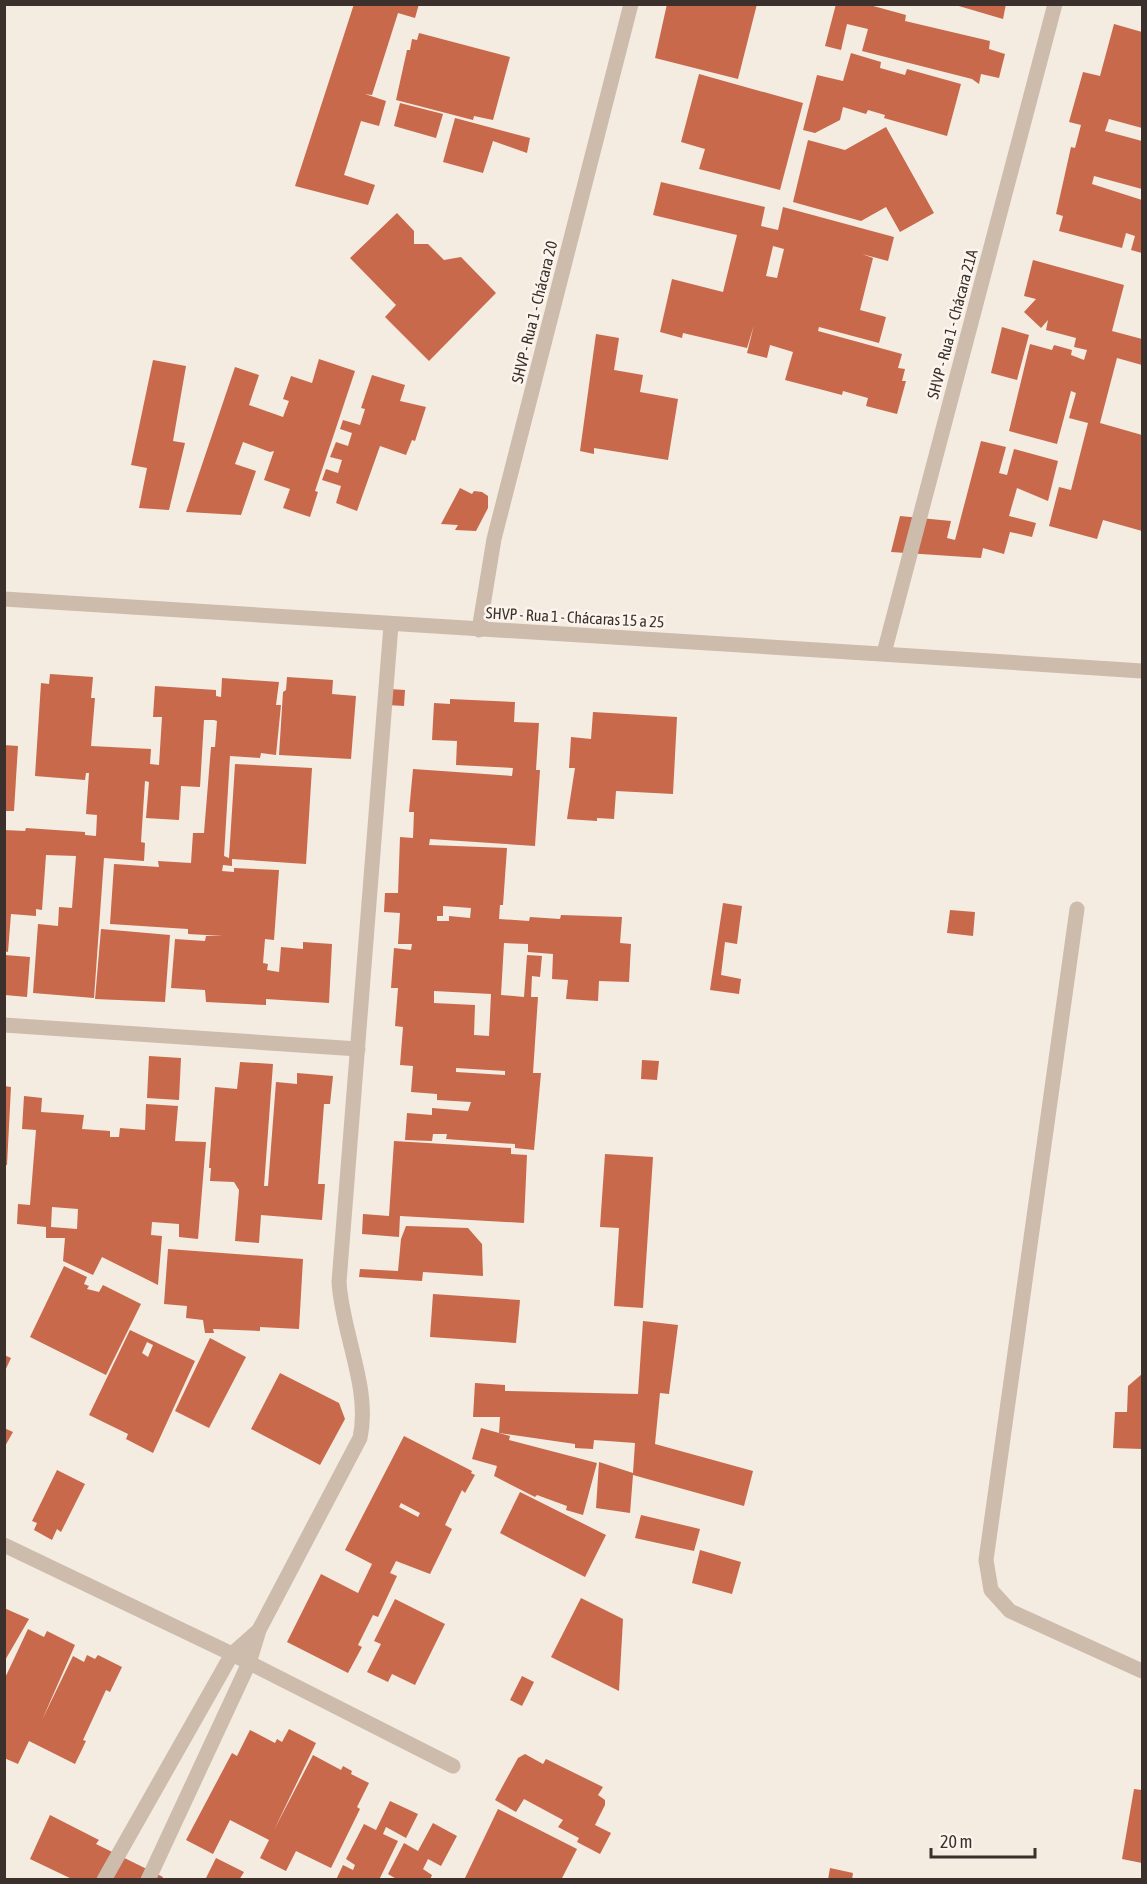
<svg xmlns="http://www.w3.org/2000/svg" width="1147" height="1884" viewBox="0 0 1147 1884" font-family="'Asap Condensed',sans-serif">
	<style>
		.building { fill: #c8694b; fill-rule: evenodd }
		.lines { fill: none; stroke-linecap: round; stroke-linejoin: round }
		.minor { stroke: #cdbbac; stroke-width: 15 }
		.tertiary { stroke: #cdbbac; stroke-width: 15 }
		.labels { text-anchor: middle; dominant-baseline: central; stroke-width: 5; stroke-linejoin: round; paint-order: stroke }
		.street-label { font-size: 16px; fill: #3b302b; stroke: #fbf5ee }
	</style>
	<rect width="100%" height="100%" fill="#f4ebe1"/>
	<g class="building">
		<path d="M354,4H419L415,18L398,13L372,95L365,94L386,101L379,126L361,121L344,175L375,185L368,205L295,186Z"/>
		<path d="M667,4H757L738,79L655,58Z"/>
		<path d="M836,4H866L906,15L905,21L990,41L989,49L1005,54L999,78L981,74L979,84L972,79L862,51L868,29L847,24L841,50L825,46Z"/>
		<path d="M952,4H1006L1003,19Z"/>
		<path d="M1114,24L1142,32V128L1109,119L1105,131L1142,141V189L1094,176L1092,184L1142,200V253L1131,250L1135,236L1126,233L1122,248L1059,231L1063,216L1056,214L1071,147L1075,148L1081,125L1069,122L1083,72L1100,76Z"/>
		<path d="M419,33L510,57L493,120L474,116L473,120L396,100L407,50H410L412,39L417,40Z"/>
		<path d="M851,53L881,62L880,68L905,75L907,69L961,84L947,136L884,118L885,115L868,110L866,114L843,107L840,120L815,133L803,130L817,75L843,81Z"/>
		<path d="M699,74L803,103L780,190L699,169L705,149L681,142Z"/>
		<path d="M400,103L443,114L436,138L394,126Z"/>
		<path d="M455,118L530,138L527,153L493,141L483,173L443,162Z"/>
		<path d="M886,127L934,213L900,232L886,207L861,221L793,202L808,140L845,150Z"/>
		<path d="M661,182L765,207L761,226L778,230L783,207L894,237L888,261L862,254L873,258L860,310L886,317L879,343L819,327L818,331L902,354L898,368L905,369L902,381H906L897,414L866,406L868,398L843,391L842,395L785,380L793,352L770,345L767,358L747,353L754,325L747,348L683,333L682,338L660,332L672,279L723,292L737,235L653,215ZM773,246L784,249L777,278L766,276Z"/>
		<path d="M397,213L414,231V244H428L444,260L461,257L496,293L429,361L385,317L396,305L350,258Z"/>
		<path d="M1033,260L1124,285L1112,331L1142,339V365L1117,358L1100,423L1142,435V531L1103,520L1097,539L1049,526L1059,487L1071,490L1088,423L1069,418L1076,393L1071,391L1057,444L1009,431L1030,344L1052,350L1054,345L1072,350L1071,355L1084,360L1087,350L1074,347L1076,338L1046,330L1048,320L1041,328L1024,312L1036,299L1024,296Z"/>
		<path d="M1002,327L1029,335L1017,380L991,373Z"/>
		<path d="M596,334L619,338L614,370L643,375L640,392L678,399L668,460L594,448V454L580,451Z"/>
		<path d="M319,359L355,371L315,491L318,492L310,517L283,508L290,489L264,480L274,451L270,452L243,442L235,464L256,471L241,515L186,512L235,367L259,375L249,405L283,417L289,401L283,399L291,376L312,383Z"/>
		<path d="M153,360L186,366L173,441L185,443L169,510L139,508L147,468L131,465Z"/>
		<path d="M372,375L405,385L400,401L426,407L415,441L412,440L406,455L380,446L357,511L336,503L341,486L322,480L326,469L338,473L342,460L330,457L336,442L348,446L352,433L340,429L343,420L360,425L365,409L361,408Z"/>
		<path d="M981,441L1006,447L999,473L1007,475L1014,449L1058,461L1048,501L1017,488L1009,516L1036,523L1032,537L1010,532L1004,554L983,548L981,558L891,552L900,516L951,521L947,538L955,540Z"/>
		<path d="M460,488L472,494L474,491L482,492L488,496V508L476,531L455,530L458,525L441,524Z"/>
		<path d="M50,674L93,677L91,698H95L91,746L151,749L150,764L159,765L162,717H153L155,686L216,690V696L221,697L222,678L279,682L276,705H281L276,755L261,753L260,758L230,756L224,856L229,858L235,764L312,768L306,864L232,859V866L223,865L222,871L234,872V868L279,870L274,940L265,939L263,963L268,964L267,970L279,972L281,947L303,949V942L332,944L329,1003L266,999V1005L206,1002L205,990L171,988L175,939L205,941L206,936H223L188,934V929L110,924L114,864L159,867L158,861L191,863L193,833H204L211,747H215L217,721L214,720H204L200,787L181,786L179,820L146,818L149,782L145,781L141,842L145,843L144,861L104,858L94,998L33,993L38,924L58,926L59,907L72,908L76,856L46,855L42,910L36,909V916L11,914L8,952L4,951V830L25,831L26,828L85,832V835L96,836L97,815L86,814L89,773H86L85,780L35,776L41,683L49,684Z"/>
		<path d="M287,677L333,680L332,694L356,696L351,759L279,755L283,692L286,690Z"/>
		<path d="M389,689L405,690L404,706L388,705Z"/>
		<path d="M450,699L515,702L514,722L539,723L536,770H540L535,846L430,839L429,845L507,848L503,905H500L499,919L529,921L530,917L560,919L561,915L622,917L620,943L631,944L629,982L599,981L598,1001L566,999L568,980L552,979L553,954L528,952V944L504,943L501,995L524,997L527,955L542,956L540,977L532,976L531,997H538L533,1073H541L534,1150L515,1148V1144L446,1139L447,1134H433L432,1141L405,1140L407,1113L432,1115V1108L468,1111L471,1102L437,1100V1094L411,1092L413,1066L400,1065L403,1027L395,1026L398,988H391L394,948L411,950L412,944H398L400,913L384,912L385,893H398L400,837L413,838L414,812H409L413,769L512,776L513,768L456,765L457,741L432,740L434,703L450,704ZM443,906L471,908L470,918L449,916V921H437V916H443ZM434,991L491,994L489,1036L474,1035L475,1005L434,1003ZM456,1068L505,1071V1075L456,1072Z"/>
		<path d="M593,712L677,717L673,794L616,791L614,819L597,818V821L567,819L575,768H569L571,737L591,739Z"/>
		<path d="M4,745L18,746L14,811H4Z"/>
		<path d="M723,903L742,906L737,944L725,942L721,975L741,979L739,994L710,990Z"/>
		<path d="M950,910L975,912L973,936L947,933Z"/>
		<path d="M101,929L170,935L165,1002L95,999Z"/>
		<path d="M5,955L30,957L27,997L5,995Z"/>
		<path d="M149,1056L181,1058L179,1100L147,1098Z"/>
		<path d="M642,1060L659,1061L657,1080L641,1079Z"/>
		<path d="M240,1062L273,1064L264,1186H268L276,1082L297,1084V1073L333,1076L330,1104H324L318,1184H325L322,1220L261,1215L259,1243L235,1241L239,1190L234,1182L210,1181L211,1168H209L215,1087L237,1089Z"/>
		<path d="M4,1086L11,1087L7,1165H4Z"/>
		<path d="M24,1096L42,1098L41,1112L84,1115L82,1129L110,1131V1137H119L120,1128L145,1130L146,1104L178,1106L175,1141L206,1142L198,1239L179,1237V1224L152,1222L151,1235L162,1236L158,1285L102,1257L93,1275L63,1261L65,1238H46V1227L17,1224L18,1204L30,1205L36,1130L22,1129ZM52,1207L78,1209L77,1229L51,1227Z"/>
		<path d="M394,1141L511,1148V1154L527,1155L524,1223L400,1216L399,1237L362,1234L363,1214L389,1216Z"/>
		<path d="M605,1154L653,1157L643,1308L614,1306L619,1228L600,1227Z"/>
		<path d="M406,1226L468,1228L482,1244L483,1276L423,1272L422,1281L359,1277L360,1269L398,1271L401,1239Z"/>
		<path d="M168,1249L303,1259L299,1329L260,1327V1331L213,1329L214,1333H205L203,1320L186,1318L187,1306L164,1304Z"/>
		<path d="M64,1266L87,1277L84,1284L89,1286L87,1289L99,1292L103,1285L141,1304L106,1375L30,1337Z"/>
		<path d="M433,1294L520,1300L516,1343L430,1337Z"/>
		<path d="M643,1321L678,1325L669,1394L660,1393L655,1444L753,1471L744,1506L633,1475L630,1513L596,1508L599,1462L633,1473L635,1443L594,1440L593,1449L575,1448V1444L499,1433L500,1417H473L475,1383L505,1385V1391L638,1394Z"/>
		<path d="M130,1330L195,1361L153,1453L126,1439L128,1434L89,1415ZM147,1342L153,1345L148,1357L142,1353Z"/>
		<path d="M210,1338L246,1357L209,1428L175,1411Z"/>
		<path d="M4,1355L11,1358L4,1373Z"/>
		<path d="M280,1373L339,1403L345,1419L320,1465L251,1429Z"/>
		<path d="M1142,1374V1449L1113,1448L1115,1412H1127L1128,1386Z"/>
		<path d="M4,1428L13,1432L4,1448Z"/>
		<path d="M481,1428L510,1436L509,1440L597,1463L583,1515L566,1510L567,1506L537,1495L535,1497L494,1476L497,1466L472,1459Z"/>
		<path d="M404,1436L472,1471L471,1473L475,1475L465,1493L462,1490L445,1525L452,1529L430,1574L396,1561L390,1573L397,1576L378,1617L373,1615L358,1645L362,1647L348,1673L287,1642L321,1574L358,1593L372,1564L345,1550ZM401,1503L420,1513L418,1517L399,1507Z"/>
		<path d="M57,1470L85,1484L61,1532L57,1529L52,1540L34,1530L37,1523L32,1521Z"/>
		<path d="M520,1492L606,1535L585,1577L500,1533Z"/>
		<path d="M641,1515L700,1529L694,1551L635,1538Z"/>
		<path d="M700,1550L741,1562L732,1594L692,1583Z"/>
		<path d="M581,1598L623,1619L619,1691L551,1657Z"/>
		<path d="M395,1599L445,1624L415,1685L392,1674L388,1682L367,1672L381,1644L374,1641Z"/>
		<path d="M4,1608L29,1619L4,1662Z"/>
		<path d="M28,1629L44,1637L47,1631L75,1645L42,1720L73,1656L84,1662L87,1655L95,1659L98,1655L122,1667L110,1692L106,1690L83,1740L86,1741L75,1764L29,1741L18,1764L4,1758V1680Z"/>
		<path d="M522,1676L534,1682L522,1706L510,1700Z"/>
		<path d="M289,1729L316,1743L274,1830L313,1755L341,1770L343,1766L352,1771L351,1774L369,1783L357,1807L360,1809L331,1868L296,1851L286,1871L260,1858L269,1840L230,1820L213,1854L186,1840L232,1753L237,1756L250,1730L275,1743L277,1739L282,1742Z"/>
		<path d="M525,1754L543,1764L546,1759L603,1787L598,1795L605,1800V1805L595,1825L611,1833L600,1854L577,1842L579,1838L558,1827L563,1820L524,1799L516,1812L495,1800L518,1758Z"/>
		<path d="M1134,1789L1142,1790V1863L1122,1859Z"/>
		<path d="M390,1801L418,1814L406,1838L386,1827L383,1834L398,1841L379,1880H336L343,1865L353,1870L355,1865L346,1859L364,1824L376,1830Z"/>
		<path d="M498,1809L577,1849L561,1880H464Z"/>
		<path d="M50,1815L99,1840L96,1844L163,1877L161,1880H74L30,1859Z"/>
		<path d="M433,1823L457,1836L441,1866L428,1859L423,1869L432,1875L430,1880H398L388,1874L404,1843L418,1851Z"/>
		<path d="M216,1858L244,1872L239,1880H205Z"/>
		<path d="M830,1868L853,1873L852,1880H828Z"/>
	</g>
	<g class="lines">
		<g class="minor">
			<path d="M479,630L494,539L631,4"/>
			<path d="M884,653L1055,4"/>
			<path d="M1077,909L986,1560L991,1590L1010,1611L1142,1671"/>
			<path d="M4,1025L358,1049"/>
			<path d="M4,1545L232,1654L453,1766"/>
			<path d="M104,1880L232,1654L259,1630"/>
			<path d="M148,1880L249,1663L259,1630L360,1438C371,1389 342,1333 339,1282L391,625"/>
		</g>
		<path class="tertiary" d="M4,599C384,625 763,645 1142,671"/>
	</g>
	<g class="labels">
		<g class="street-label">
			<text transform="translate(534 312) rotate(-76)">SHVP - Rua 1 - Chácara 20</text>
			<text transform="translate(952 324) rotate(-75)">SHVP - Rua 1 - Chácara 21A</text>
			<text transform="translate(575 617) rotate(3)">SHVP - Rua 1 - Chácaras 15 a 25</text>
		</g>
	</g>
	<rect width="1147" height="1884" fill="none" stroke="#3b302b" stroke-width="12"/>
	<path d="M931 1848v9h104v-9" fill="none" stroke="#3b302b" stroke-width="3"/>
	<text x="940" y="1848" font-size="18" fill="#3b302b" stroke="#fbf5ee" stroke-width="4.5" paint-order="stroke">20 m</text>
</svg>
